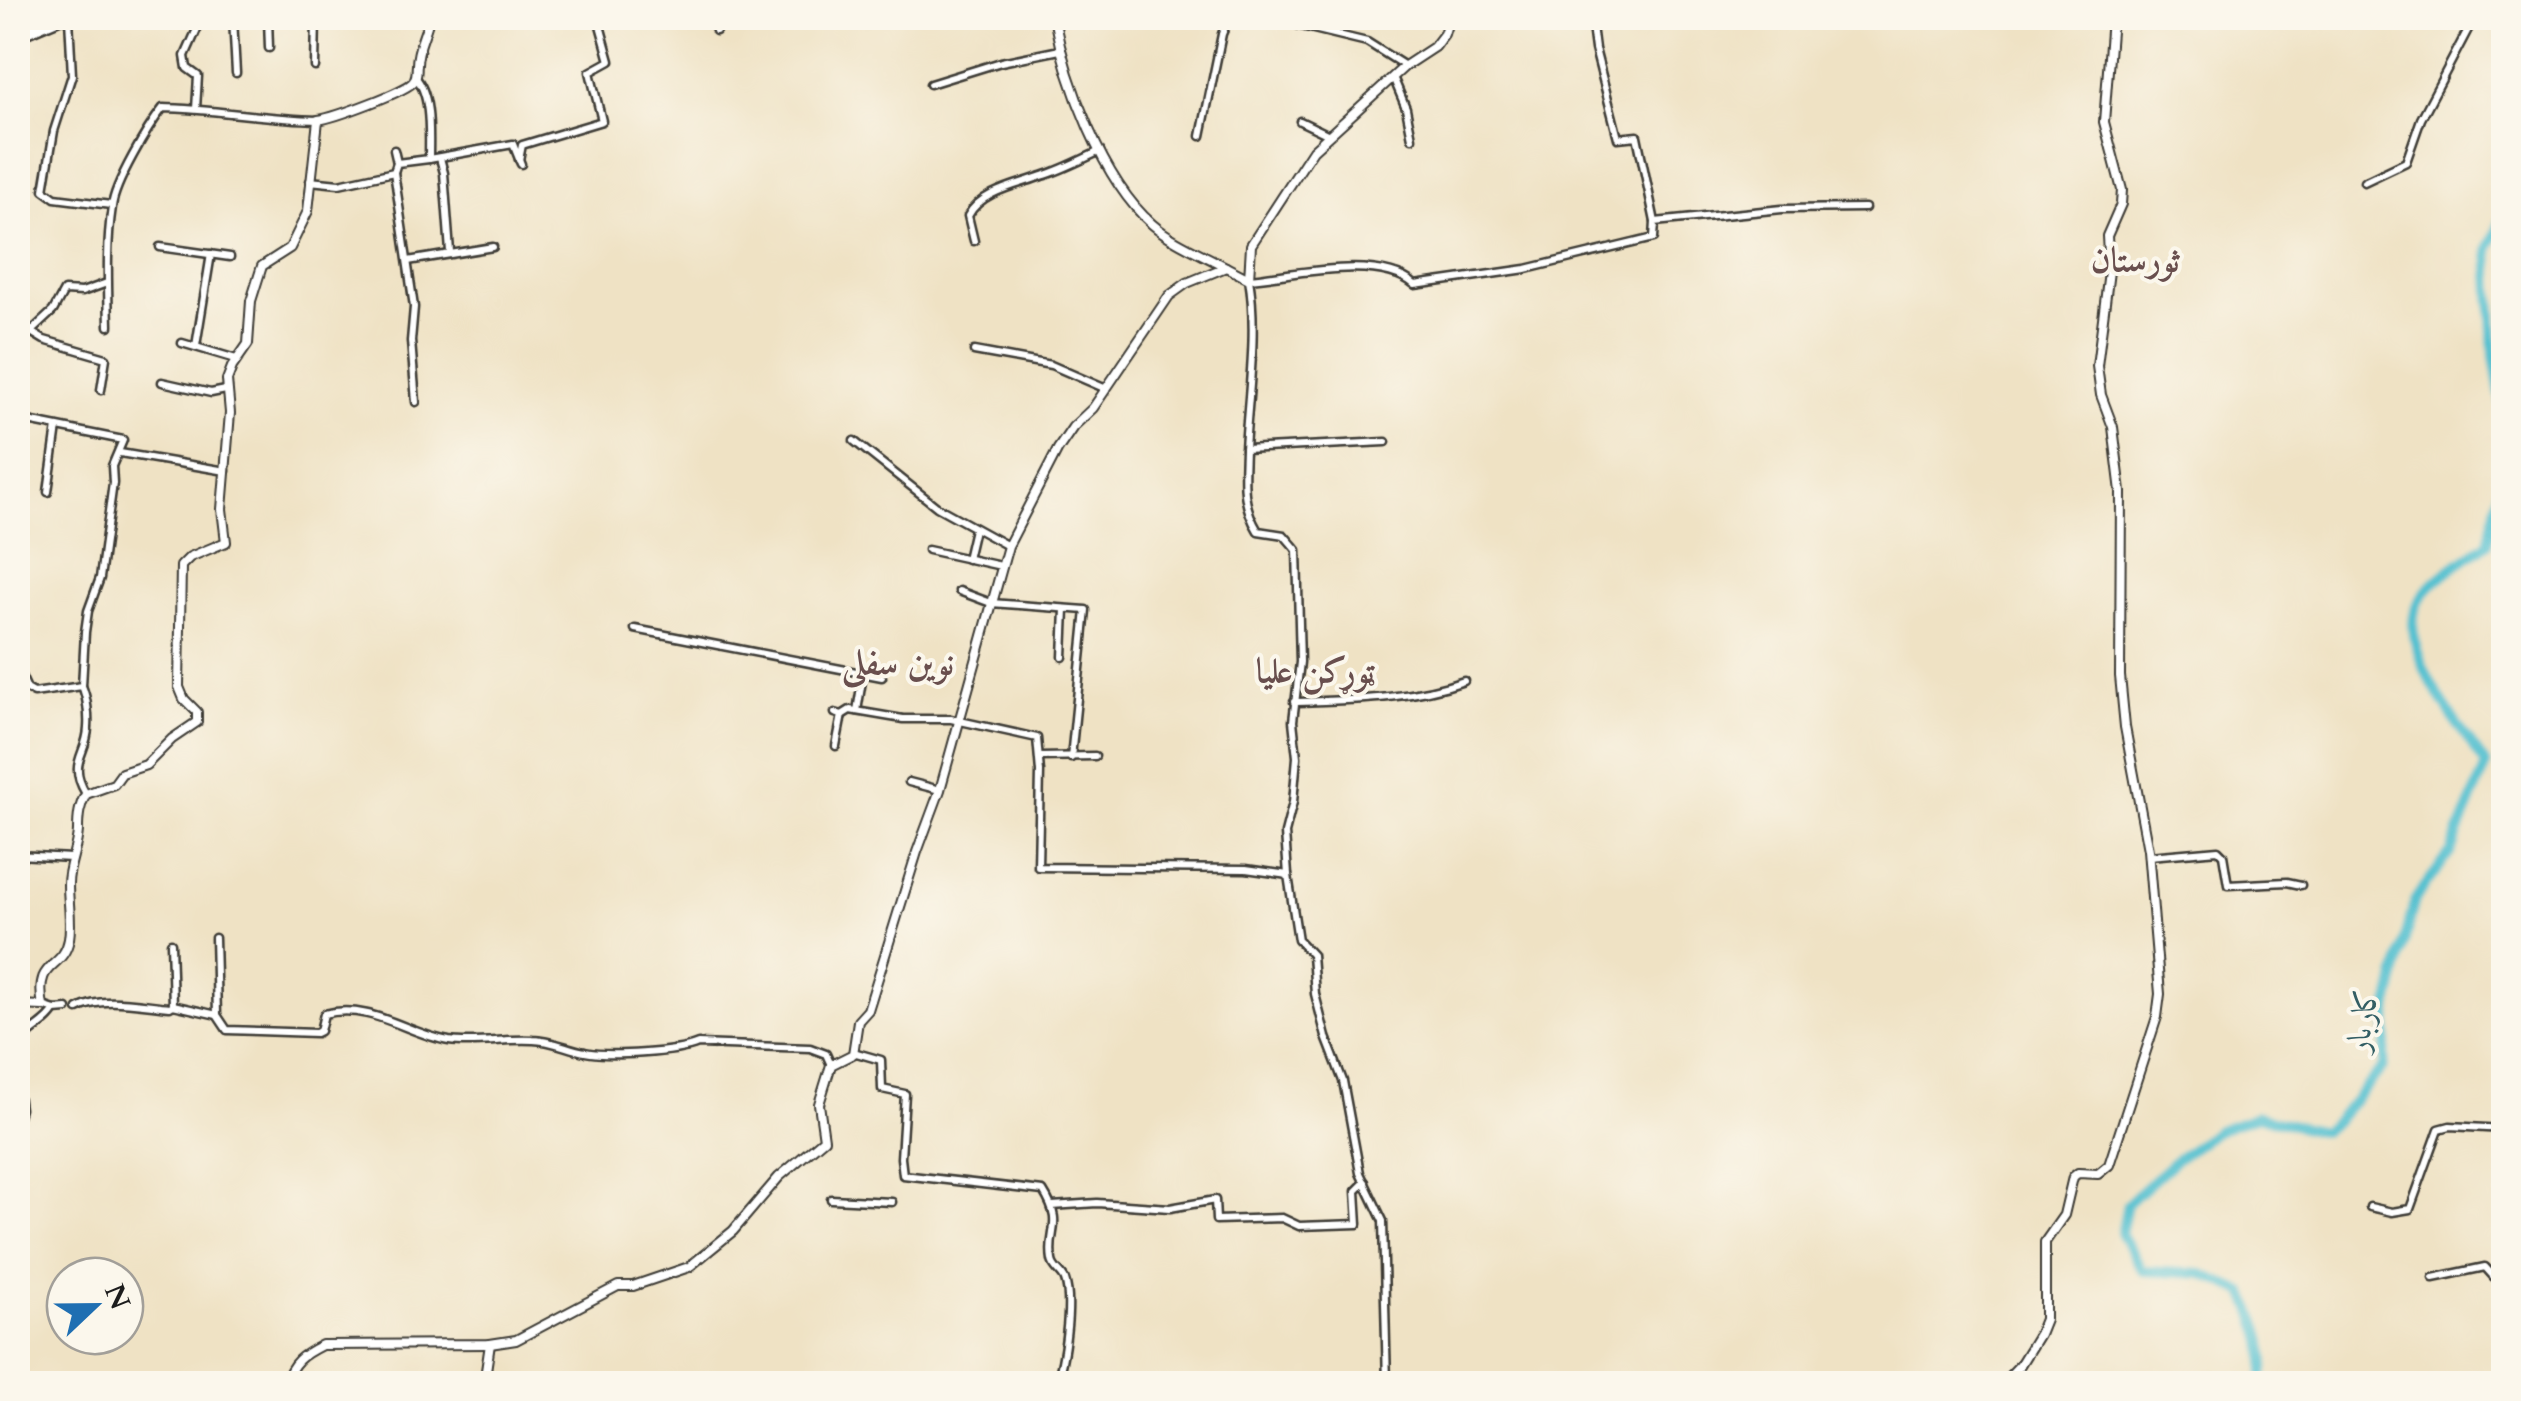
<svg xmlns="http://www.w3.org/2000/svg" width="2521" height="1401" viewBox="0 0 2521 1401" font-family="Cardo,Amiri,serif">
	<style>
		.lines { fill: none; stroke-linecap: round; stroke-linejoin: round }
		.river { stroke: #56c1d0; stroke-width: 10 }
		.street-casing { stroke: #3c3a35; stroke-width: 11 }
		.secondary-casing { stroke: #3c3a35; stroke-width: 12 }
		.highway-casing { stroke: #3c3a35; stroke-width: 16 }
		.street { stroke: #fff; stroke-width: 6 }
		.secondary { stroke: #fff; stroke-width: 8 }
		.highway { stroke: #fff; stroke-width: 11 }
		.labels { text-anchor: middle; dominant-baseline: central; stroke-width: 8; stroke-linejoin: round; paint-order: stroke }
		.water-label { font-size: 32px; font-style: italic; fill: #335e64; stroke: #fbf7ec }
		.quarter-label { font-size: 35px; font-weight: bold; fill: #694f4e; stroke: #fbf7ec }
	</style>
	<rect width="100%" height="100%" fill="#fbf7ec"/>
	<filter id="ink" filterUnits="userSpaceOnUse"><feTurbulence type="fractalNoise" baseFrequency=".01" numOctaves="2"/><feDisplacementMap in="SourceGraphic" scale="20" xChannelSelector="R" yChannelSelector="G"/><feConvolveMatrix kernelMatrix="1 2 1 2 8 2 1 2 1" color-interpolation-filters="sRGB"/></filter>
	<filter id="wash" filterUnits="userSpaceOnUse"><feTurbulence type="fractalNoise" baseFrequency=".0048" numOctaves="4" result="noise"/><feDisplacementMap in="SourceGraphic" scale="40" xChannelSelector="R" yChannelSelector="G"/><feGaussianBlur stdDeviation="2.25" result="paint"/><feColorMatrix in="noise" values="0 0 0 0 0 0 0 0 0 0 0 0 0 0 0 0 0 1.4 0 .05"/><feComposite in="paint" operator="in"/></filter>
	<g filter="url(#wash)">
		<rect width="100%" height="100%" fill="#efe2c4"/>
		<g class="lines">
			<g class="river">
				<path d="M2504,214L2489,249L2494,356L2504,417"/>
				<path d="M2260,1384C2273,1353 2257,1321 2245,1293L2203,1274L2143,1271L2121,1234L2127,1204L2177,1159L2216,1131L2257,1116L2322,1132L2338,1119L2384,1066L2390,1002L2415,899L2451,852L2486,765C2461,728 2397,652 2417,605C2429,579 2466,560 2488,543L2504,468"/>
			</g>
		</g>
	</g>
	<g filter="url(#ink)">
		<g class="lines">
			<defs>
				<g id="street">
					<path d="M69,18L72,75L54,131L44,190L55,198L111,205"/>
					<path d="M233,18L236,73"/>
					<path d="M268,18L269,48"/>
					<path d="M712,18L716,31"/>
					<path d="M1268,18L1367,42L1405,66"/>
					<path d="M1591,18L1595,49L1618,138L1637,136L1655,222"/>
					<path d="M315,67L316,18"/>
					<path d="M415,77C432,94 429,136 429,159L513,144L521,164"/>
					<path d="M1393,77L1406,108L1412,138"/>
					<path d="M930,84L1001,62L1060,50"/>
					<path d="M196,109L198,76L187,68L185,56L202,18"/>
					<path d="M1300,121L1327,134"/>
					<path d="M1201,136L1222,34L1229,18"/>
					<path d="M394,150L397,163"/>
					<path d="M440,158L444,173L450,252"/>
					<path d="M519,160L522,145L602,121L590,72L610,61L598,18"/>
					<path d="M394,172L414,307L411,341L416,402"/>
					<path d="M310,181L339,184L394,172L397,163L429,159"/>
					<path d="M2364,182L2406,162L2421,119L2474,18"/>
					<path d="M974,241L968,216C981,191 1018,185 1042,176C1062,170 1081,160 1100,151"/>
					<path d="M160,247L230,257"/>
					<path d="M408,261L493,247"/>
					<path d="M109,326C108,286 106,246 112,207C114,184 148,127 163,108C215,109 265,119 318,120"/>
					<path d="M31,332L44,340L106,358L101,390"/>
					<path d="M182,343L236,359"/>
					<path d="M196,346L211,254"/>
					<path d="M974,351L1051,365L1104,388"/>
					<path d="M18,365L24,338L53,311L64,291L82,292L107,283"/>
					<path d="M162,382L211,393L226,390"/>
					<path d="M18,419L123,440L112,466L113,483L100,578L88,611L85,632L82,686"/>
					<path d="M854,441L937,507L1008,546"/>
					<path d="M1245,449L1386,442"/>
					<path d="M120,453L226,471"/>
					<path d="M48,492L57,427"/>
					<path d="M928,550L1001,566"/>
					<path d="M967,559L974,529"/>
					<path d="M959,591L991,603L1086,610L1071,758"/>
					<path d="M635,629L882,677"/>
					<path d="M1063,657L1065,609"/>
					<path d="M18,669L27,689L34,693L82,686C87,697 89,716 88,728C87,755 67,762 86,794"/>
					<path d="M1294,702C1350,700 1411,700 1464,681"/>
					<path d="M857,711L863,675"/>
					<path d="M835,713L842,715L850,710L903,719H951L1037,738L1040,772L1038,867L1246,869L1288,875"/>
					<path d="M836,746L842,715"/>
					<path d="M1040,757L1095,756"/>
					<path d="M909,782L940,790"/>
					<path d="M18,855L71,858"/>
					<path d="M2149,856L2218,850L2223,855L2228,885L2287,882L2301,885"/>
					<path d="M215,938L217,1015"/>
					<path d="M171,943L173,1005"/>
					<path d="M43,1006L55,1010L67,1009"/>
					<path d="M78,1009C102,995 143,1005 170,1007L173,1005L217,1015L227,1030L316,1033L320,1031L324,1014C371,1002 407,1034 449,1041C477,1045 505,1038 533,1040C551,1040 568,1049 585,1052C608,1057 677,1053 698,1044L810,1048L826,1054L831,1065"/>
					<path d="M853,1052L881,1060L882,1089L905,1094L901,1158L903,1175L1043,1191C1065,1226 1047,1230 1052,1260C1053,1269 1062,1272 1065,1280C1073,1302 1064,1362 1056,1384"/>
					<path d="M18,1058C21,1028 42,1031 55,1010"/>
					<path d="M18,1093L20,1109L18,1116"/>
					<path d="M831,1199L892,1202"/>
					<path d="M1052,1206L1097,1203L1170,1208L1215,1200L1216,1220L1282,1218L1299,1226L1358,1224L1356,1191L1365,1182"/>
					<path d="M2370,1207L2392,1212L2410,1209L2439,1129L2450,1126L2504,1129"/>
					<path d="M2503,1276L2504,1290"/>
					<path d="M2433,1278L2485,1267L2494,1277L2504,1276"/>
					<path d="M1387,1384L1383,1221L1360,1173L1343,1081L1326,1037L1315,994L1312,955L1298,940L1288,875L1285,833L1293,802L1297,757L1293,721L1300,662L1297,550L1284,535L1258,531C1241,503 1244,480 1245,449C1248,395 1258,332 1249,279C1293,275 1380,254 1415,285L1526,269L1654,238L1655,222L1782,209L1865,208"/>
				</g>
				<g id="secondary">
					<path d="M1054,18C1066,83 1102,180 1152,224C1174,243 1201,253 1226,267"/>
					<path d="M18,1005L43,1006C34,958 63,972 69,939C72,921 68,903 68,884C68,866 77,849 78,831C78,817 79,806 86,794L114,784L122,773L146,765L172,739L197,722V712L184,699L179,687L181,566L190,557L226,542L222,509L230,413L227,380L232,367L248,344L251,301L262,266L290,248L308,211L318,120C333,118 408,91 414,81C418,74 416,72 417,65C417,47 426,34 429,18"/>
					<path d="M285,1384C292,1362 302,1355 322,1345L490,1344L516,1340L618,1286H633L689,1267L733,1231L779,1177L824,1139L819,1104L831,1065L853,1054L858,1021L868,1010L917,852L940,790L1008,546L1058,449L1073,427L1093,408L1169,296L1187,283L1226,267L1249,279L1251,245L1313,150L1405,66L1434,47L1444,34L1449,18"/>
					<path d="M484,1384L490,1344"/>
					<path d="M2002,1384L2020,1365L2039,1334L2045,1319V1242L2064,1215L2073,1177L2078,1173L2098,1174L2109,1165L2157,1017L2160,994L2148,850L2125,727L2120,676L2121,492L2113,427L2101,395L2097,366L2109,271L2107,236L2121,204L2122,190L2104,122L2112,18"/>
				</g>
				<g id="highway">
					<path d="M18,24L32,18"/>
					<path d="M18,35L58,18"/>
				</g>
			</defs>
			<use href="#street" class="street-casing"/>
			<use href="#secondary" class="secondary-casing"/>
			<use href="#highway" class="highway-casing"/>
			<use href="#street" class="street"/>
			<use href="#secondary" class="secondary"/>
			<use href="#highway" class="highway"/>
		</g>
	</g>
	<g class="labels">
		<g class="water-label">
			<text transform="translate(2363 1019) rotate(-80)">کاربار</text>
		</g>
		<g class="quarter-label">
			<text x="2135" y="260">ثورستان</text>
			<text x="898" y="663">نوین سفلى</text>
			<text x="1315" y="671">ټوړکن علیا</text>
		</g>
	</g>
	<rect width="2521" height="1401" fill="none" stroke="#fbf7ec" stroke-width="60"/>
	<g transform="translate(95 1306) rotate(68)"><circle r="48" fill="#fbf7ec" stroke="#a29f99" stroke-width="2.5"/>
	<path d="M0-8L18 38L0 25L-18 38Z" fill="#1f6fb2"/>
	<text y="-15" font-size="28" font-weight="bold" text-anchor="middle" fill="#1c1c1c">N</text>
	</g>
</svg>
